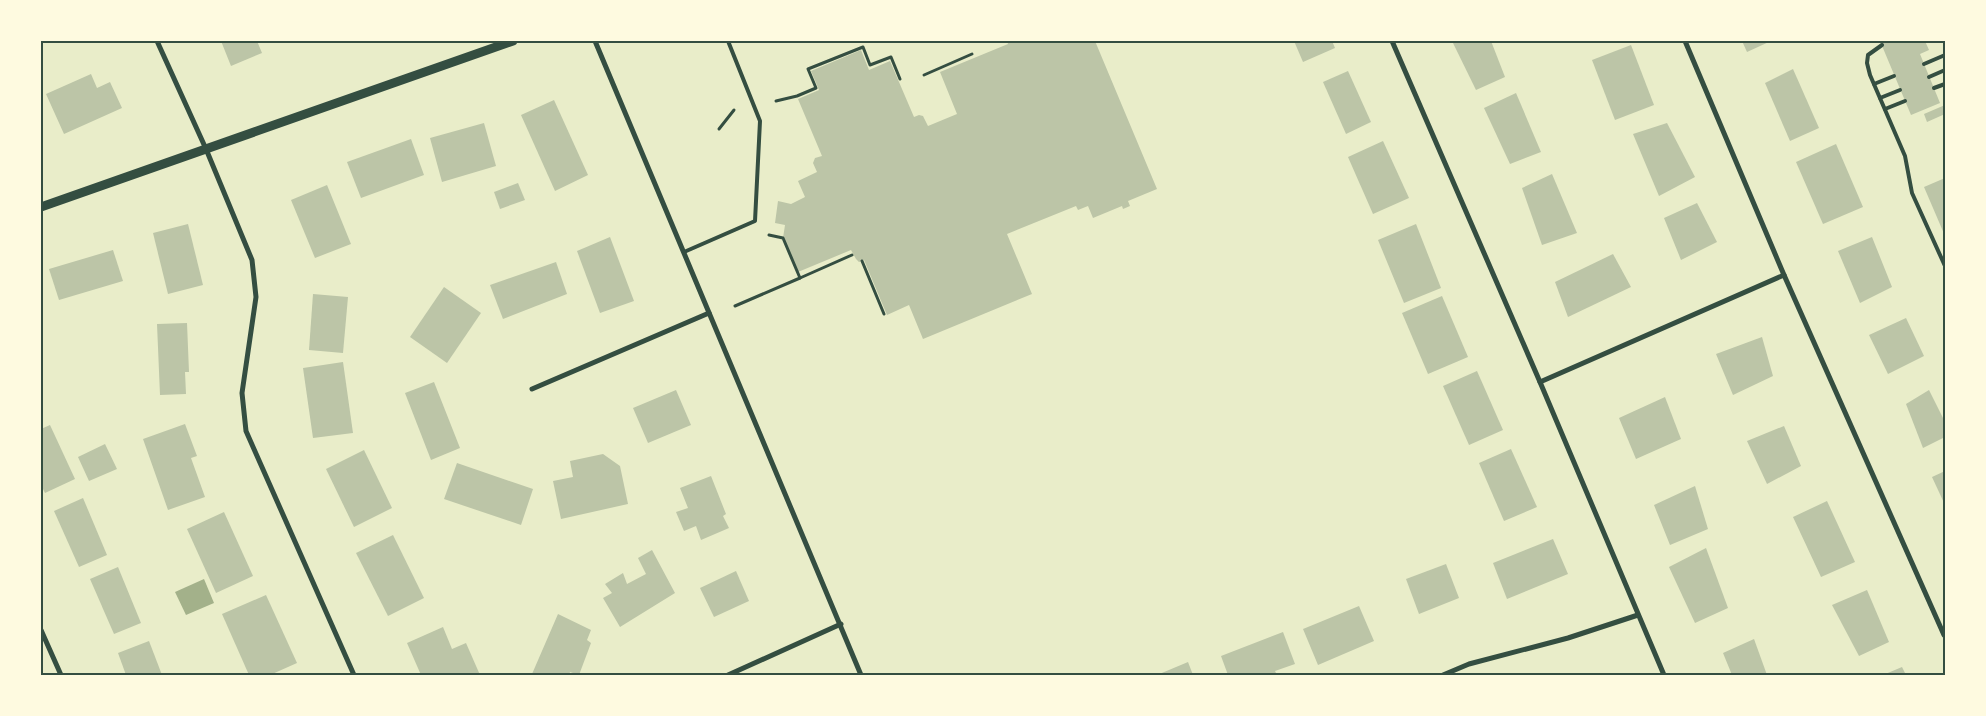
<svg xmlns="http://www.w3.org/2000/svg" width="1986" height="716" viewBox="0 0 1986 716" font-family="Figtree,sans-serif">
	<style>
		.water { fill: #a3b18a }
		.building { fill: #bcc5a7 }
		.lines { fill: none; stroke-linecap: round; stroke-linejoin: round }
		.path { stroke: #344e41; stroke-width: 3 }
		.service { stroke: #344e41; stroke-width: 4 }
		.minor { stroke: #344e41; stroke-width: 5 }
		.tertiary { stroke: #344e41; stroke-width: 9 }
		.neatline { fill: none; stroke: #344e41; stroke-width: 2 }
	</style>
	<rect width="100%" height="100%" fill="#e9edc9"/>
	<path class="water" d="M204,579L214,603L186,615L175,592Z"/>
	<g class="building">
		<path d="M221,41H257L262,53L231,66Z"/>
		<path d="M1007,41H1095L1157,189L1128,201L1130,206L1123,209L1122,206L1093,218L1088,206L1078,210L1076,206L1007,234L1032,294L923,339L909,305L887,315L864,260L859,262L856,259L851,250L798,272L783,238L785,225L775,223L778,201L791,204L805,197L798,181L817,172L813,163L815,158L822,156L798,99L819,90L811,71L861,50L869,70L890,61L914,117L919,115L923,116L928,126L957,114L940,72L1008,44Z"/>
		<path d="M1294,41H1332L1335,48L1303,62Z"/>
		<path d="M1452,41H1491L1505,77L1476,90Z"/>
		<path d="M1742,41H1771L1747,52Z"/>
		<path d="M1880,41H1925L1929,50L1920,54L1940,103L1911,115Z"/>
		<path d="M1631,45L1654,105L1615,120L1592,60Z"/>
		<path d="M1793,69L1819,128L1790,141L1765,83Z"/>
		<path d="M1348,71L1371,122L1346,134L1323,82Z"/>
		<path d="M91,74L97,88L110,82L122,108L64,134L46,94Z"/>
		<path d="M1516,93L1541,152L1510,164L1484,108Z"/>
		<path d="M554,100L588,175L555,191L521,115Z"/>
		<path d="M1945,105V114L1927,122L1924,114Z"/>
		<path d="M484,123L496,166L442,182L430,138Z"/>
		<path d="M1667,123L1695,177L1659,196L1633,134Z"/>
		<path d="M411,139L424,175L361,198L347,162Z"/>
		<path d="M1383,141L1409,198L1373,214L1348,157Z"/>
		<path d="M1836,144L1863,207L1823,224L1796,162Z"/>
		<path d="M1552,174L1577,233L1542,245L1522,188Z"/>
		<path d="M1945,178V236L1924,187Z"/>
		<path d="M518,183L525,200L500,209L494,192Z"/>
		<path d="M327,185L351,244L315,258L291,200Z"/>
		<path d="M1697,203L1717,242L1681,260L1664,218Z"/>
		<path d="M188,224L203,285L168,294L153,233Z"/>
		<path d="M1416,224L1441,288L1404,303L1378,240Z"/>
		<path d="M610,237L634,301L600,313L577,251Z"/>
		<path d="M1872,237L1892,287L1860,303L1838,251Z"/>
		<path d="M113,250L123,281L59,300L49,269Z"/>
		<path d="M1613,254L1631,287L1568,317L1555,282Z"/>
		<path d="M556,262L567,294L503,319L490,285Z"/>
		<path d="M444,287L481,313L447,363L410,337Z"/>
		<path d="M313,294L348,297L343,353L309,350Z"/>
		<path d="M1442,296L1468,357L1428,374L1402,313Z"/>
		<path d="M1906,318L1924,356L1888,374L1869,335Z"/>
		<path d="M187,323L189,372H185L186,394L160,395L157,324Z"/>
		<path d="M1762,337L1773,376L1733,395L1716,354Z"/>
		<path d="M343,362L353,433L313,438L303,368Z"/>
		<path d="M1477,371L1503,430L1469,445L1443,386Z"/>
		<path d="M434,382L460,448L431,460L405,393Z"/>
		<path d="M676,390L691,425L648,443L633,408Z"/>
		<path d="M1929,390L1945,422V437L1923,448L1906,404Z"/>
		<path d="M1665,397L1681,439L1636,459L1619,418Z"/>
		<path d="M185,424L197,456L191,458L205,497L168,510L143,439Z"/>
		<path d="M50,425L75,479L45,493L41,485V429Z"/>
		<path d="M1784,426L1801,466L1767,484L1747,441Z"/>
		<path d="M105,444L117,469L89,481L78,457Z"/>
		<path d="M1511,449L1537,507L1504,521L1479,463Z"/>
		<path d="M364,450L392,508L354,527L326,469Z"/>
		<path d="M603,454L620,466L628,504L561,519L553,481L573,477L570,461Z"/>
		<path d="M457,463L533,489L521,525L444,499Z"/>
		<path d="M1945,471V505L1932,477Z"/>
		<path d="M711,476L726,514L723,516L729,528L701,540L696,526L684,531L676,512L688,508L680,488Z"/>
		<path d="M1695,486L1708,529L1670,545L1654,505Z"/>
		<path d="M83,498L107,555L79,567L54,511Z"/>
		<path d="M1827,501L1855,562L1821,577L1793,517Z"/>
		<path d="M224,512L253,576L216,593L187,529Z"/>
		<path d="M393,535L424,598L388,616L356,553Z"/>
		<path d="M1553,539L1568,574L1507,599L1493,563Z"/>
		<path d="M1706,548L1728,608L1695,623L1669,567Z"/>
		<path d="M652,550L675,593L620,627L603,598L612,593L605,584L623,573L627,584L646,574L638,558Z"/>
		<path d="M1446,564L1459,598L1419,614L1406,579Z"/>
		<path d="M118,567L141,623L114,634L90,579Z"/>
		<path d="M736,571L749,601L714,617L700,588Z"/>
		<path d="M1867,590L1889,642L1859,656L1832,605Z"/>
		<path d="M266,595L297,663L270,675H249L222,614Z"/>
		<path d="M1359,606L1374,641L1318,665L1303,629Z"/>
		<path d="M558,614L591,630L587,640L591,643L579,675L570,672L569,675H534L532,674Z"/>
		<path d="M443,627L452,649L466,643L480,675H421L407,643Z"/>
		<path d="M1283,632L1295,664L1275,671L1277,675H1228L1221,656Z"/>
		<path d="M1754,639L1767,675H1732L1723,653Z"/>
		<path d="M149,641L162,675H126L118,653Z"/>
		<path d="M1188,662L1193,675H1157Z"/>
		<path d="M1902,667L1906,675H1883Z"/>
	</g>
	<g class="lines">
		<g class="path">
			<path d="M924,75L972,54"/>
			<path d="M776,101L797,96L816,88L808,69L863,47L870,65L891,57L900,79"/>
			<path d="M719,129L734,110"/>
			<path d="M862,261L884,314"/>
			<path d="M800,278L852,255"/>
			<path d="M735,306L800,278L783,238L769,235"/>
		</g>
		<g class="service">
			<path d="M1882,45L1868,55L1867,63L1870,75L1905,156L1912,193L1945,266"/>
			<path d="M1924,64L1945,55"/>
			<path d="M1929,77L1945,70"/>
			<path d="M1874,84L1894,76"/>
			<path d="M1934,88L1945,84"/>
			<path d="M1880,98L1900,90"/>
			<path d="M1885,109L1905,101"/>
			<path d="M684,252L755,221L760,121L728,41"/>
		</g>
		<g class="minor">
			<path d="M157,41L206,149L252,260L256,297L242,393L246,431L354,675"/>
			<path d="M595,41L861,675"/>
			<path d="M1392,41L1540,382L1664,675"/>
			<path d="M1685,41L1784,275L1944,635"/>
			<path d="M1540,382L1784,275"/>
			<path d="M532,389L709,313"/>
			<path d="M41,630L61,675"/>
			<path d="M728,675L841,624"/>
			<path d="M1443,675L1469,664L1568,638L1638,615"/>
		</g>
		<path class="tertiary" d="M41,207L513,41"/>
	</g>
	<rect width="1986" height="716" fill="none" stroke="#fefae0" stroke-width="85"/>
	<rect x="42" y="42" width="1902" height="632" class="neatline"/>
</svg>
